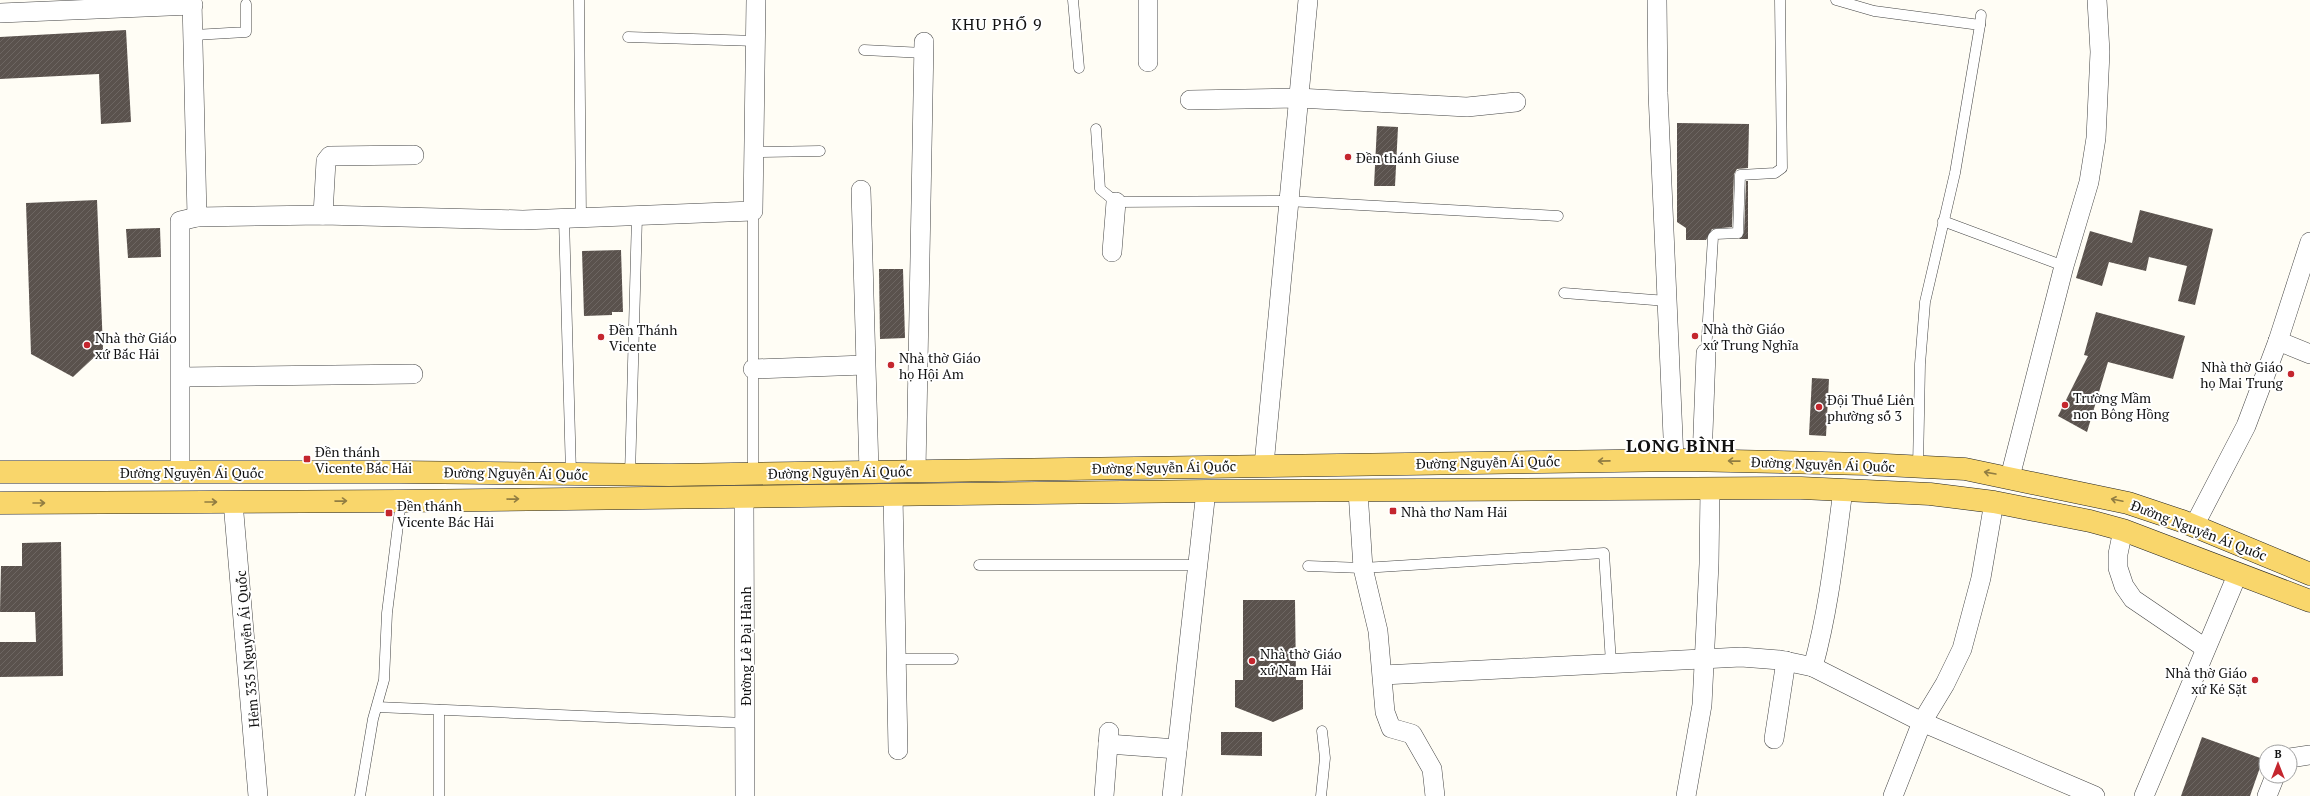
<svg xmlns="http://www.w3.org/2000/svg" width="2310" height="796" viewBox="0 0 2310 796" font-family="'PT Serif',serif">
	<style>
		.building { fill: url(#building-hatch) }
		.lines { fill: none; stroke-linecap: round; stroke-linejoin: round }
		.lane-casing { stroke: #444; stroke-width: 11 }
		.street-casing { stroke: #444; stroke-width: 20 }
		.primary-casing { stroke: #222; stroke-width: 23 }
		.lane { stroke: #fff; stroke-width: 10 }
		.street { stroke: #fff; stroke-width: 19 }
		.primary { stroke: #f9d66b; stroke-width: 22 }
		.oneway { stroke: #917d42 }
		.poi-dot { fill: #c4262e; stroke: #fff; stroke-width: 1.5 }
		.labels { text-anchor: middle; dominant-baseline: central; stroke-width: 4; stroke-linejoin: round; paint-order: stroke }
		.poi-label { font-size: 14px; fill: #111; stroke: #fff; text-anchor: start }
		.street-label { font-size: 14px; fill: #111; stroke: #fff }
		.quarter-label { font-size: 16px; letter-spacing: 1px; fill: #111; stroke: #fff }
		.district-label { font-size: 18px; font-weight: bold; letter-spacing: 1px; fill: #111; stroke: #fff }
	</style>
	<defs>
		<pattern id="building-hatch" width="6" height="6" patternUnits="userSpaceOnUse"><rect width="6" height="6" fill="#5a524d"/><path d="M-1 1l2-2M0 6l6-6M5 7l2-2" fill="none" stroke="#6d6662"/></pattern>
	</defs>
	<rect width="100%" height="100%" fill="#fffdf5"/>
	<g class="building">
		<path d="M126,30L131,122L101,124L99,74L0,79V37Z"/>
		<path d="M1677,123L1749,124L1748,168L1737,169L1734,174L1732,227L1712,229L1706,240H1686V228L1677,222Z"/>
		<path d="M1377,126L1398,127L1395,186H1374Z"/>
		<path d="M1746,181H1748V239H1739L1744,233Z"/>
		<path d="M97,200L103,349L73,377L31,354L26,203Z"/>
		<path d="M2140,210L2213,229L2195,305L2178,301L2187,266L2149,257L2146,271L2109,262L2102,286L2076,278L2090,231L2132,243Z"/>
		<path d="M160,228L161,257L128,258L126,229Z"/>
		<path d="M621,250L623,312H612V315L584,316L582,251Z"/>
		<path d="M879,269H903L905,338L880,339Z"/>
		<path d="M2096,312L2185,336L2173,379L2108,362L2087,432L2058,416L2088,356L2084,355Z"/>
		<path d="M1812,378L1829,379L1826,436L1809,435Z"/>
		<path d="M61,542L63,676L0,677V642H36L35,612H0L1,566H22V543Z"/>
		<path d="M1243,600H1295L1296,680H1303V709L1273,722L1235,707V680H1243Z"/>
		<path d="M1221,732H1262V756L1221,755Z"/>
		<path d="M2202,737L2263,759L2250,796H2181Z"/>
	</g>
	<g class="lines">
		<defs>
			<g id="lane">
				<path d="M579,0L581,217"/>
				<path d="M1073,0L1079,68"/>
				<path d="M1836,0L1874,11L1980,25L1955,173L1925,302L1920,364L1918,467"/>
				<path d="M1980,25L1981,15"/>
				<path d="M194,35L246,32V4"/>
				<path d="M628,37L757,41"/>
				<path d="M864,50L924,53"/>
				<path d="M1096,129L1100,189L1116,202L1288,201L1558,216"/>
				<path d="M754,152L820,151"/>
				<path d="M564,218L571,474"/>
				<path d="M1943,221L2064,266"/>
				<path d="M1564,293L1667,301"/>
				<path d="M1706,353L1713,237L1716,234L1738,233L1740,175L1775,173L1782,168L1780,0"/>
				<path d="M753,474V211"/>
				<path d="M630,475L637,216"/>
				<path d="M979,565H1197"/>
				<path d="M1308,566L1363,568L1604,553L1611,663"/>
				<path d="M896,659H953"/>
				<path d="M377,707L745,723"/>
				<path d="M439,710V796"/>
				<path d="M360,796L373,719L384,680L387,613L401,501"/>
				<path d="M1321,796L1325,758L1322,731"/>
			</g>
			<g id="street">
				<path d="M192,0L197,217"/>
				<path d="M1148,0V62"/>
				<path d="M1657,0L1658,93L1674,460"/>
				<path d="M0,13L193,5"/>
				<path d="M1190,100L1298,98L1467,107L1516,102"/>
				<path d="M861,190L869,471"/>
				<path d="M323,215L326,161L330,156L414,155"/>
				<path d="M1112,252L1116,202"/>
				<path d="M2278,341L2310,354"/>
				<path d="M753,369L865,365"/>
				<path d="M181,377L413,374"/>
				<path d="M1702,460L1706,353"/>
				<path d="M1264,465L1308,0"/>
				<path d="M916,471L924,42"/>
				<path d="M180,472V221L197,217L323,215L523,220L753,211L756,0"/>
				<path d="M2010,477L2064,266L2089,182L2096,138L2100,52L2097,0"/>
				<path d="M1358,491L1363,568L1378,631L1385,712L1391,728L1412,734L1432,769L1435,796"/>
				<path d="M893,495L898,750"/>
				<path d="M744,497L745,796"/>
				<path d="M233,502L258,796"/>
				<path d="M2194,526L2246,426L2278,341L2310,242"/>
				<path d="M2123,530L2118,554V568L2124,586L2133,599L2205,648"/>
				<path d="M1813,667C1829,609 1835,550 1843,490"/>
				<path d="M1383,675L1741,657L1780,660L1813,667L1922,722L2095,796"/>
				<path d="M1774,739L1786,661"/>
				<path d="M1108,744L1177,749"/>
				<path d="M2290,758L2310,755"/>
				<path d="M1104,796L1109,732"/>
				<path d="M1172,796L1206,491"/>
				<path d="M1686,796L1702,705L1709,564L1710,489"/>
				<path d="M1893,796L1922,722L1945,684L1962,649L1981,578L1994,502"/>
				<path d="M2144,796L2238,573"/>
				<path d="M2267,796L2275,776"/>
			</g>
			<g id="primary">
				<path d="M0,472H399L669,475L1684,460L1866,464L1965,469L2128,503L2182,521L2310,574"/>
				<path d="M0,503L401,501L1206,491L1801,488L1930,494L1994,502L2090,521L2123,530L2310,601"/>
			</g>
		</defs>
		<use href="#lane" class="lane-casing"/>
		<use href="#street" class="street-casing"/>
		<use href="#primary" class="primary-casing"/>
		<use href="#lane" class="lane"/>
		<use href="#street" class="street"/>
		<use href="#primary" class="primary"/>
	</g>
	<defs><path id="oneway-shaft" d="M-6 0H5M1.5-3L5.5 0L1.5 3" fill="none" stroke-width="1.6" stroke-linecap="round" stroke-linejoin="round"/></defs>
	<g class="oneway">
		<use href="#oneway-shaft" transform="translate(1604 461) rotate(179)"/>
		<use href="#oneway-shaft" transform="translate(1734 461) rotate(-179)"/>
		<use href="#oneway-shaft" transform="translate(1990 473) rotate(-170)"/>
		<use href="#oneway-shaft" transform="translate(513 499) rotate(-1)"/>
		<use href="#oneway-shaft" transform="translate(2117 500) rotate(-168)"/>
		<use href="#oneway-shaft" transform="translate(341 501) rotate(-1)"/>
		<use href="#oneway-shaft" transform="translate(211 502)"/>
		<use href="#oneway-shaft" transform="translate(39 503)"/>
	</g>
	<g class="poi-dot">
		<circle cx="1348" cy="157" r="4"/>
		<circle cx="1695" cy="336" r="4"/>
		<circle cx="601" cy="337" r="4"/>
		<circle cx="87" cy="345" r="4"/>
		<circle cx="891" cy="365" r="4"/>
		<circle cx="2291" cy="374" r="4"/>
		<circle cx="2065" cy="405" r="4"/>
		<circle cx="1819" cy="407" r="4"/>
		<rect x="303" y="455" width="8" height="8" rx="2"/>
		<rect x="1389" y="507" width="8" height="8" rx="2"/>
		<rect x="385" y="509" width="8" height="8" rx="2"/>
		<circle cx="1252" cy="661" r="4"/>
		<circle cx="2255" cy="680" r="4"/>
	</g>
	<g class="labels">
		<g class="poi-label">
			<text x="1356" y="157">Đền thánh Giuse</text>
			<text x="1703" y="328">Nhà thờ Giáo<tspan x="1703" dy="16">xứ Trung Nghĩa</tspan></text>
			<text x="609" y="329">Đền Thánh<tspan x="609" dy="16">Vicente</tspan></text>
			<text x="95" y="337">Nhà thờ Giáo<tspan x="95" dy="16">xứ Bắc Hải</tspan></text>
			<text x="899" y="357">Nhà thờ Giáo<tspan x="899" dy="16">họ Hội Am</tspan></text>
			<text x="2283" y="366" text-anchor="end">Nhà thờ Giáo<tspan x="2283" dy="16">họ Mai Trung</tspan></text>
			<text x="2073" y="397">Trường Mầm<tspan x="2073" dy="16">non Bông Hồng</tspan></text>
			<text x="1827" y="399">Đội Thuế Liên<tspan x="1827" dy="16">phường số 3</tspan></text>
			<text x="315" y="451">Đền thánh<tspan x="315" dy="16">Vicente Bắc Hải</tspan></text>
			<text x="397" y="505">Đền thánh<tspan x="397" dy="16">Vicente Bác Hải</tspan></text>
			<text x="1401" y="511">Nhà thơ Nam Hải</text>
			<text x="1260" y="653">Nhà thờ Giáo<tspan x="1260" dy="16">xứ Nam Hải</tspan></text>
			<text x="2247" y="672" text-anchor="end">Nhà thờ Giáo<tspan x="2247" dy="16">xứ Kẻ Sặt</tspan></text>
		</g>
		<g class="street-label">
			<text transform="translate(1488 462) rotate(-1)">Đường Nguyễn Ái Quốc</text>
			<text transform="translate(1823 464) rotate(2)">Đường Nguyễn Ái Quốc</text>
			<text transform="translate(1164 467) rotate(-1)">Đường Nguyễn Ái Quốc</text>
			<text x="192" y="472">Đường Nguyễn Ái Quốc</text>
			<text transform="translate(840 472) rotate(-1)">Đường Nguyễn Ái Quốc</text>
			<text transform="translate(516 473) rotate(1)">Đường Nguyễn Ái Quốc</text>
			<text transform="translate(2199 530) rotate(21)">Đường Nguyễn Ái Quốc</text>
			<text transform="translate(745 646) rotate(-90)">Đường Lê Đại Hành</text>
			<text transform="translate(247 649) rotate(-95)">Hẻm 335 Nguyễn Ái Quốc</text>
		</g>
		<g class="quarter-label">
			<text x="997" y="24">KHU PHỐ 9</text>
		</g>
		<g class="district-label">
			<text x="1681" y="445">LONG BÌNH</text>
		</g>
	</g>
	<g transform="translate(2278 764)"><circle r="19" fill="#ffffff" stroke="#a0a0a0"/>
	<path d="M0-3L7 15L0 10L-7 15Z" fill="#c4262e"/>
	<text y="-6" font-size="11" font-weight="bold" text-anchor="middle" fill="#111111">B</text>
	</g>
</svg>
